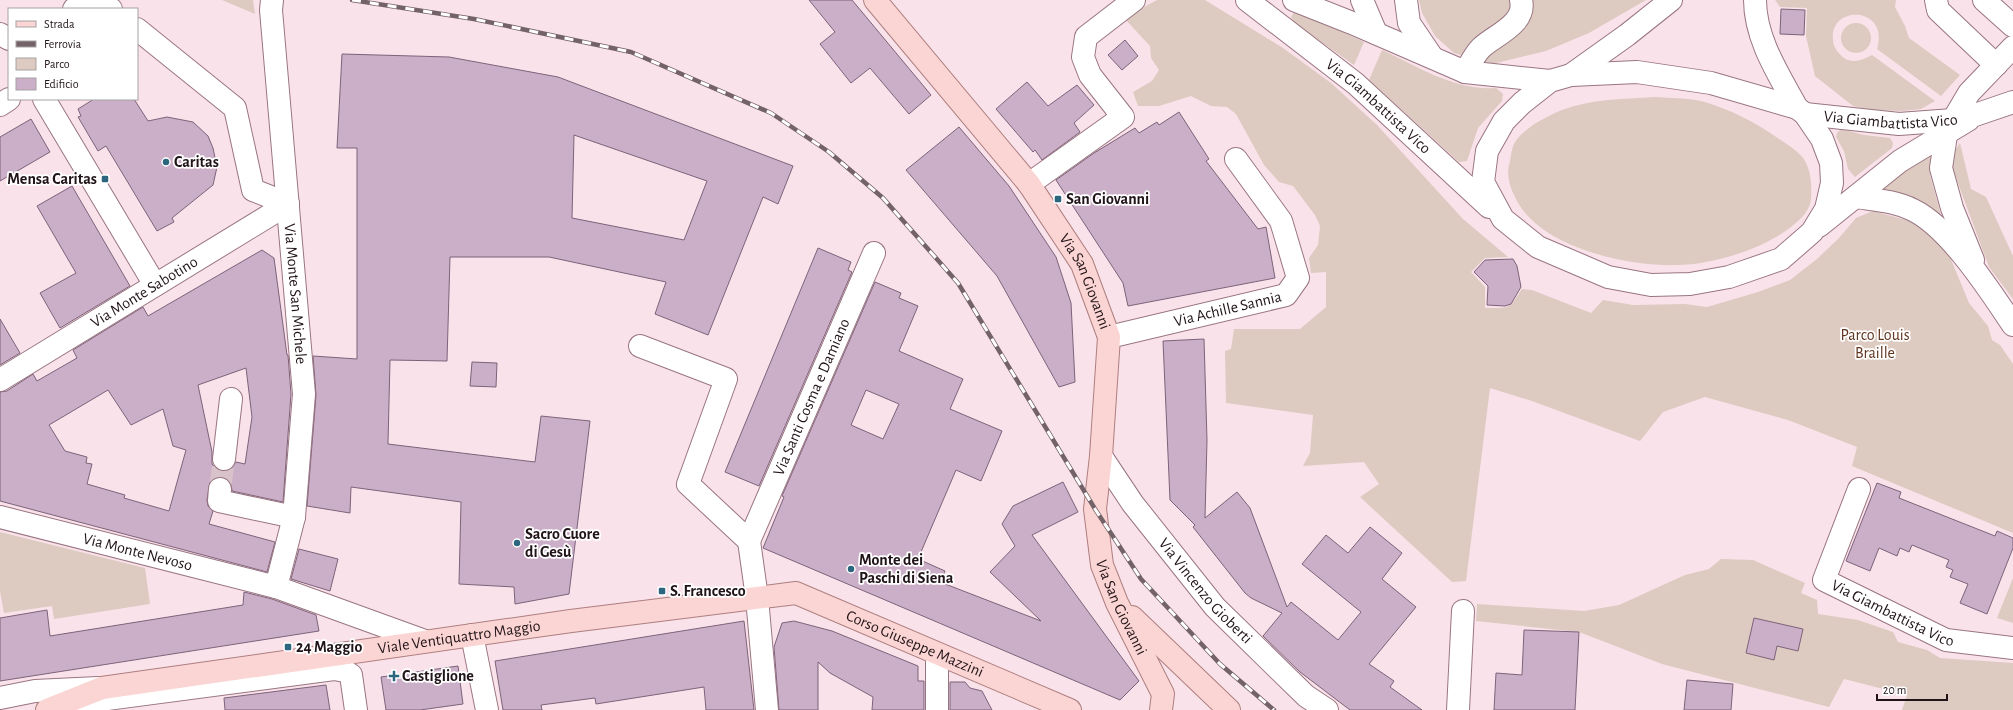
<svg xmlns="http://www.w3.org/2000/svg" width="2013" height="710" viewBox="0 0 2013 710" font-family="'Alegreya Sans',sans-serif">
	<style>
		.green { fill: #ddcac1 }
		.building { fill: #cbaec7; stroke: #7d637a; fill-rule: evenodd }
		.lines { fill: none; stroke-linecap: round; stroke-linejoin: round }
		.minor-tunnel { stroke: #d9c3ca; stroke-width: 22; stroke-dasharray: 22 11; stroke-linecap: butt }
		.minor-casing { stroke: #997581; stroke-width: 24 }
		.major-casing { stroke: #ad7f7f; stroke-width: 24 }
		.minor { stroke: #fff; stroke-width: 22 }
		.major { stroke: #fbd5d3; stroke-width: 22 }
		.rail-casing { stroke: #736267; stroke-width: 4.5 }
		.rail { stroke: #fff; stroke-width: 3; stroke-dasharray: 9; stroke-linecap: butt }
		.poi-dot { fill: #2b667e; stroke: #fff; stroke-width: 1.5 }
		.labels { text-anchor: middle; dominant-baseline: central; stroke-width: 3.5; stroke-linejoin: round; paint-order: stroke }
		.street-label { font-size: 16px; fill: #211418; stroke: #fff }
		.poi-label { font-size: 16px; font-weight: bold; fill: #211418; stroke: #fff; text-anchor: start }
		.park-label { font-size: 16px; fill: #5f351e; stroke: #fff }
	</style>
	<rect width="100%" height="100%" fill="#fae2ea"/>
	<g class="green">
		<path d="M222,0H253L255,14Z"/>
		<path d="M1157,0H1205L1283,48L1331,83L1377,125L1463,219L1508,257L1485,258L1471,272L1485,287V308C1510,308 1508,310 1522,289L1532,290L1591,313L1603,300L1633,305L1685,304L1707,307L1758,292L1790,280L1817,259L1839,238L1856,218L1873,211L1910,221L1931,236L1950,257L1969,303L1988,326L1992,340L2000,345L2013,364V533L1852,466L1857,447L1788,420L1705,397L1663,412L1640,441L1532,401L1490,388L1466,581L1452,582L1360,497L1379,484L1364,462L1303,466L1310,453L1313,415L1226,403L1225,351L1231,349L1234,329H1300L1326,307V272L1311,273L1309,258L1318,245L1320,226L1315,215L1293,186L1279,182L1264,165L1236,114L1227,107L1211,106L1191,96L1159,106H1138L1133,92L1152,81L1159,70L1151,58L1150,46L1124,18Z"/>
		<path d="M1419,0H1646L1589,33L1546,51L1492,64L1454,53L1435,36L1422,13Z"/>
		<path d="M1775,0H1896L1895,7L1905,26L1909,38L1960,75L1941,96L1877,49C1890,6 1829,4 1833,40C1833,47 1838,53 1844,58C1853,64 1863,60 1872,55L1935,101L1921,109L1902,111L1871,110L1853,106L1815,76L1806,36L1807,8L1780,7Z"/>
		<path d="M1294,12H1300L1364,42L1354,65L1294,23L1291,17Z"/>
		<circle cx="1856" cy="38" r="15"/>
		<path d="M1382,50C1419,67 1455,91 1496,88L1503,94L1502,101L1478,128L1467,161L1459,162L1369,80Z"/>
		<path d="M1656,97C1670,98 1687,98 1701,101C1730,109 1755,122 1779,139C1787,144 1801,153 1805,161C1811,172 1812,186 1811,198C1811,217 1782,234 1767,242C1740,255 1709,264 1679,265C1629,267 1538,248 1515,197C1509,185 1506,174 1510,161C1511,155 1512,147 1515,142C1524,129 1540,120 1555,113C1585,99 1623,99 1656,97Z"/>
		<path d="M1841,129L1864,135L1890,138L1893,143L1892,148L1855,177L1848,169L1844,151L1836,137L1837,133Z"/>
		<path d="M1960,143L1971,189L1986,197L2013,256V299L1989,267L1949,159Z"/>
		<path d="M1931,156L1930,175L1942,219C1922,205 1907,195 1883,189L1903,173Z"/>
		<path d="M0,532L145,568L150,604L54,619L52,606L4,613L0,591Z"/>
		<path d="M1721,559L1753,560L1805,583L1801,593L1817,600L1818,614L1858,620L1893,632L1898,642L1927,650L1940,658L2013,663V710H1902L1907,695L1844,679L1829,707L1662,664L1579,632L1476,621L1477,604L1584,611L1619,605L1685,575L1709,569Z"/>
		<path d="M2013,578V623L1997,618Z"/>
	</g>
	<g class="building">
		<path d="M809,0H852L931,95L909,114L870,68L851,83L820,44L835,32Z"/>
		<path d="M1781,9L1805,10L1804,35L1780,34Z"/>
		<path d="M1125,40L1138,56L1122,70L1108,55Z"/>
		<path d="M342,54L449,57L558,77L793,166L778,204L763,197L708,335L655,314L666,282L549,257H450L447,361L390,360L388,444L535,462L541,416L590,421L569,594L515,604L514,587L459,584L461,502L351,487L350,513L307,506L316,395L313,356L357,359V148H337ZM574,135L707,181L684,240L572,218Z"/>
		<path d="M1027,82L1048,106L1077,85L1094,105L1074,123L1080,132L1042,160L1035,150L1033,152L996,109Z"/>
		<path d="M94,99H134L148,121L167,117L193,122L208,136L213,148L217,167L213,185L172,218L174,222L157,231L106,146L98,151L78,117L81,116L78,109Z"/>
		<path d="M1179,112L1209,159L1206,161L1258,229L1266,227L1275,278L1128,306L1123,283L1056,180L1094,153L1135,128L1139,133L1157,122L1159,125Z"/>
		<path d="M31,119L50,152L0,181V137Z"/>
		<path d="M959,127L1009,186L1056,257L1071,303L1075,382L1059,387L997,276L906,170Z"/>
		<path d="M72,186L130,286L60,328L40,293L76,273L37,206Z"/>
		<path d="M818,248L851,262L848,270L852,272L759,486L725,472Z"/>
		<path d="M262,250L274,258L287,355H288L291,394L283,502L232,491L231,483L227,479L221,477L214,478L210,482L207,500L208,506L213,511L209,524L275,542L267,572L0,501V392L7,391L33,374L37,381L77,358L73,350L143,307L148,316ZM246,368L252,417L245,464L236,462L229,470L222,471L216,469L212,464V452L198,385ZM108,390L131,425L163,409L173,446L186,450L169,511L124,498L125,495L87,484L92,464L86,463L87,457L65,451L49,425Z"/>
		<path d="M1513,259L1517,266L1521,287L1511,304L1505,306L1487,305L1488,286L1474,272L1485,260Z"/>
		<path d="M875,282L901,293L899,298L918,306L899,351L963,379L950,409L1002,431L981,481L956,470L918,559L945,571L940,582L1041,621L990,572L1015,546L1002,524L1013,506L1063,482L1078,512L1032,535L1139,681L1120,700L763,548L784,497L782,496ZM866,390L899,404L883,439L851,425Z"/>
		<path d="M0,319L20,353L0,365Z"/>
		<path d="M1204,339L1207,440L1205,518L1237,492L1250,508L1287,607L1291,602L1338,640L1361,612L1302,564L1326,535L1348,553L1370,527L1402,553L1382,579L1416,607L1369,664L1394,681L1390,687L1422,710H1350L1300,672L1263,636L1282,613L1251,598L1245,593L1193,527L1195,525L1170,500L1163,341Z"/>
		<path d="M472,362L497,363L496,387L470,386Z"/>
		<path d="M1877,483L1901,492L1899,498L1995,536L1997,531L2013,538V548L1987,614L1960,603L1968,584L1950,577L1953,570L1946,567L1949,560L1912,545L1909,552L1900,548L1897,556L1879,548L1870,571L1846,561Z"/>
		<path d="M299,549L338,559L330,591L291,579Z"/>
		<path d="M244,592L272,599L316,615L319,631L0,681V618L47,610L50,636L243,605Z"/>
		<path d="M1754,618L1803,629L1798,651L1777,646L1774,660L1746,653Z"/>
		<path d="M744,621L754,710H706L704,687L596,704L595,698L541,705L542,710H503L495,661Z"/>
		<path d="M794,621L832,631L918,666V681H924V710H872L873,697L830,673L818,662V710H779L774,647L782,623Z"/>
		<path d="M1524,630L1579,632L1575,710H1494L1496,673L1522,675Z"/>
		<path d="M458,666L463,704L420,710H386L381,677Z"/>
		<path d="M1687,680L1733,684L1731,710H1684Z"/>
		<path d="M950,682H965L970,688L982,691L992,710H950Z"/>
		<path d="M326,685L330,710H225L224,698Z"/>
	</g>
	<g class="lines">
		<path class="minor-tunnel" d="M220,489L224,459"/>
		<defs>
			<g id="minor">
				<path d="M99,0L111,9"/>
				<path id="s1" d="M272,0L271,10L304,394L294,517L276,587"/>
				<path id="s2" d="M1247,0L1356,84L1489,207"/>
				<path d="M1294,0L1352,23L1465,72L1550,81"/>
				<path d="M1362,0L1376,33"/>
				<path d="M1406,0L1409,23L1432,57"/>
				<path d="M1755,0C1755,39 1779,75 1797,108"/>
				<path d="M1936,0L1938,10L1996,65"/>
				<path d="M1984,0L2013,26"/>
				<path d="M74,9L91,0"/>
				<path d="M137,29L235,108L253,190L288,204"/>
				<path d="M0,34L9,39"/>
				<path d="M1465,72C1470,64 1475,54 1481,48C1493,36 1527,24 1521,0"/>
				<path d="M1637,72L1711,83L1797,108L1805,114L1822,139L1831,163L1832,183L1826,209L1812,232L1781,259L1729,277L1690,284L1651,285L1608,277L1538,247L1503,219L1483,182L1487,151L1504,121L1522,103L1550,81L1571,75Z"/>
				<path d="M1571,75L1627,35L1671,0"/>
				<path d="M44,99L155,285"/>
				<path d="M0,105L9,99"/>
				<path id="s3" d="M1805,114L1899,124L1953,120L1975,115L2013,102"/>
				<path d="M1953,120L1969,93L2013,47"/>
				<path d="M1946,135L1941,168L1952,208L1973,260"/>
				<path d="M1029,184L1123,117L1090,75L1083,57L1086,37L1134,0"/>
				<path d="M1856,197C1876,200 1895,201 1913,210C1950,228 1990,291 2013,325"/>
				<path d="M1819,226L1900,161L1968,120"/>
				<path id="s4" d="M1109,337L1286,295L1298,278L1281,221L1236,159"/>
				<path d="M640,346L726,379L688,484L749,541"/>
				<path id="s5" d="M0,380L288,204"/>
				<path id="s6" d="M1101,456L1133,504L1215,607L1306,696L1327,710"/>
				<path d="M224,459L231,399"/>
				<path d="M220,489L219,501L294,517"/>
				<path id="s7" d="M1859,489L1824,580L1946,640L2013,648"/>
				<path id="s8" d="M0,517L276,587L425,641"/>
				<path id="s9" d="M749,541L874,253"/>
				<path d="M749,541L757,598L767,710"/>
				<path d="M472,635L487,710"/>
				<path d="M937,655V710"/>
				<path d="M0,698L35,691L98,688"/>
				<path d="M81,710L107,699L334,669L345,671L351,675L356,710"/>
				<path d="M1458,710L1463,611"/>
			</g>
			<g id="major">
				<path id="s10" d="M875,0L1029,184L1082,264L1109,337L1101,456L1095,509L1102,565L1117,603L1163,694L1161,710"/>
				<path d="M1132,617L1229,710"/>
				<path id="s11" d="M47,710L102,688L571,621L796,593L1070,710"/>
			</g>
		</defs>
		<use href="#minor" class="minor-casing"/>
		<use href="#major" class="major-casing"/>
		<use href="#minor" class="minor"/>
		<use href="#major" class="major"/>
		<defs>
			<path id="rail" d="M352,0L474,19L631,52L771,113L829,152L883,198L958,283L1095,509L1141,579L1220,664L1274,710"/>
		</defs>
		<use href="#rail" class="rail-casing"/>
		<use href="#rail" class="rail"/>
	</g>
	<g class="poi-dot">
		<circle cx="166" cy="162" r="4"/>
		<rect x="101" y="175" width="8" height="8" rx="2"/>
		<rect x="1054" y="195" width="8" height="8" rx="2"/>
		<circle cx="517" cy="543" r="4"/>
		<circle cx="851" cy="569" r="4"/>
		<rect x="658" y="587" width="8" height="8" rx="2"/>
		<rect x="284" y="643" width="8" height="8" rx="2"/>
		<path d="M392 670h4v4h4v4h-4v4h-4v-4h-4v-4h4z"/>
	</g>
	<g class="labels">
		<g class="street-label">
			<text stroke="none"><textPath href="#s2" startOffset="169">Via Giambattista Vico</textPath></text>
			<text stroke="none"><textPath href="#s3" startOffset="86">Via Giambattista Vico</textPath></text>
			<text stroke="none"><textPath href="#s10" startOffset="353">Via San Giovanni</textPath></text>
			<text stroke="none"><textPath href="#s5" startOffset="169">Via Monte Sabotino</textPath></text>
			<text stroke="none"><textPath href="#s1" startOffset="295">Via Monte San Michele</textPath></text>
			<text stroke="none"><textPath href="#s4" startOffset="122">Via Achille Sannia</textPath></text>
			<text stroke="none"><textPath href="#s9" startOffset="157">Via Santi Cosma e Damiano</textPath></text>
			<text stroke="none"><textPath href="#s8" startOffset="142">Via Monte Nevoso</textPath></text>
			<text stroke="none"><textPath href="#s6" startOffset="171">Via Vincenzo Gioberti</textPath></text>
			<text stroke="none"><textPath href="#s10" startOffset="689">Via San Giovanni</textPath></text>
			<text stroke="none"><textPath href="#s7" startOffset="174">Via Giambattista Vico</textPath></text>
			<text stroke="none"><textPath href="#s11" startOffset="420">Viale Ventiquattro Maggio</textPath></text>
			<text stroke="none"><textPath href="#s11" startOffset="889">Corso Giuseppe Mazzini</textPath></text>
		</g>
		<g class="poi-label">
			<text x="174" y="162">Caritas</text>
			<text x="97" y="179" text-anchor="end">Mensa Caritas</text>
			<text x="1066" y="199">San Giovanni</text>
			<text x="525" y="534">Sacro Cuore<tspan x="525" dy="18">di Gesù</tspan></text>
			<text x="859" y="560">Monte dei<tspan x="859" dy="18">Paschi di Siena</tspan></text>
			<text x="670" y="591">S. Francesco</text>
			<text x="296" y="647">24 Maggio</text>
			<text x="402" y="676">Castiglione</text>
		</g>
		<g class="park-label">
			<text x="1875" y="335">Parco Louis<tspan x="1875" dy="18">Braille</tspan></text>
		</g>
	</g>
	<rect x="8" y="8" width="130" height="92" fill="#ffffff" stroke="#a6a1a3"/>
	<rect x="16" y="21" width="20" height="6" fill="#fbd5d3" stroke="#a6a1a3"/>
	<text x="44" y="28" font-size="12" fill="#211418">Strada</text>
	<rect x="16" y="41" width="20" height="6" fill="#736267" stroke="#a6a1a3"/>
	<text x="44" y="48" font-size="12" fill="#211418">Ferrovia</text>
	<rect x="16" y="58" width="20" height="12" fill="#ddcac1" stroke="#a6a1a3"/>
	<text x="44" y="68" font-size="12" fill="#211418">Parco</text>
	<rect x="16" y="78" width="20" height="12" fill="#cbaec7" stroke="#a6a1a3"/>
	<text x="44" y="88" font-size="12" fill="#211418">Edificio</text>
	<path d="M1877 694v6h70v-6" fill="none" stroke="#211418" stroke-width="2"/>
	<text x="1883" y="694" font-size="12" fill="#211418" stroke="#ffffff" stroke-width="3" paint-order="stroke">20 m</text>
</svg>
